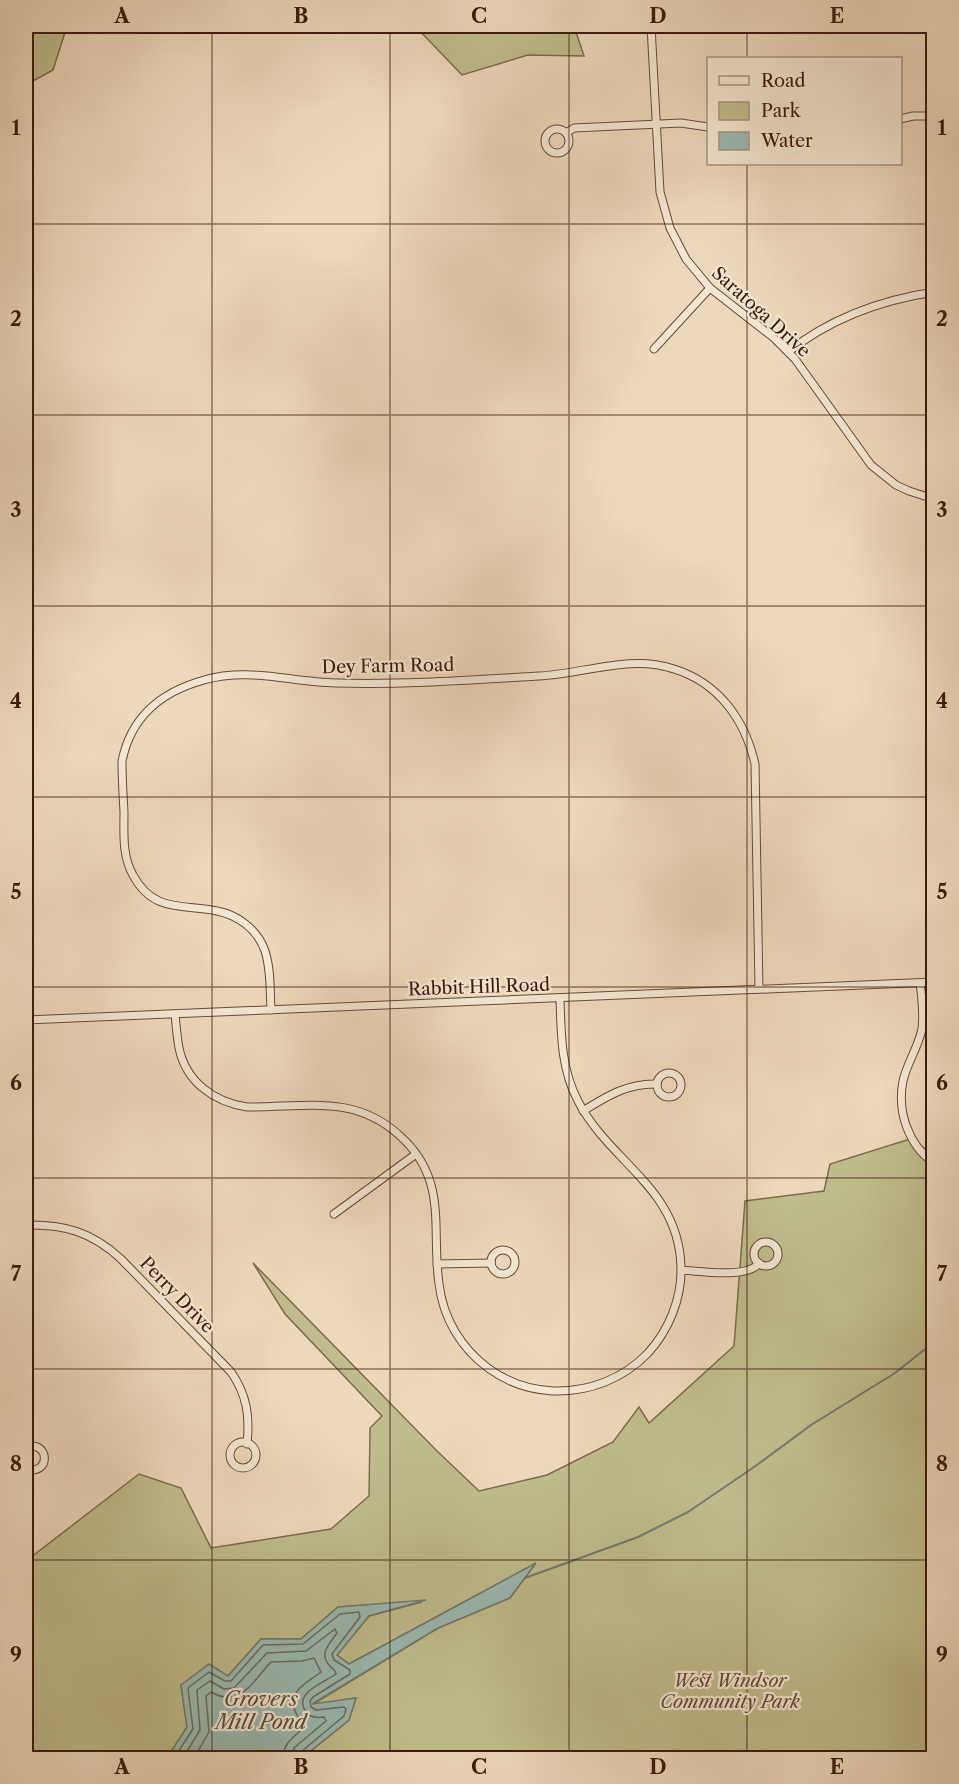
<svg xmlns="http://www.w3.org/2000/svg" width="959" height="1784" viewBox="0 0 959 1784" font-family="'Libre Caslon Text',serif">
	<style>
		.green { fill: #bfbc8b; stroke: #7d6b4c; stroke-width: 1.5 }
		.water { fill: #99b9b1; stroke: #73796f; stroke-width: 1.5 }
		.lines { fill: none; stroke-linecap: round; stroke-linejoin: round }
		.shore { stroke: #6a6a5e; stroke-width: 1.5 }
		.stream { stroke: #73796f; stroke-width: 2 }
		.street-casing { stroke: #674a38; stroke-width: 9 }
		.street { stroke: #f3e6d2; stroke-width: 7 }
		.grid { fill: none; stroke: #3b1a0c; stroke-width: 1.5; stroke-opacity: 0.55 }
		.labels { text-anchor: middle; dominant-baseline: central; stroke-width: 4.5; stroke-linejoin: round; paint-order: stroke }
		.street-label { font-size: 18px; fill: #3b1a0c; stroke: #f3e6d2 }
		.park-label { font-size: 18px; font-style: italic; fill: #634b32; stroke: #f3e6d2 }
		.water-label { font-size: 20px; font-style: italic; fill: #574a3e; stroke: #f3e6d2 }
		.neatline { fill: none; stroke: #3b1a0c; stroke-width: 2 }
		.grid-label { font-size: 20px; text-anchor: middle; font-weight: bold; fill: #3b1a0c }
	</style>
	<rect width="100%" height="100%" fill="#ecd8ba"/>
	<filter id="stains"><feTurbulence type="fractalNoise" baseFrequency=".00333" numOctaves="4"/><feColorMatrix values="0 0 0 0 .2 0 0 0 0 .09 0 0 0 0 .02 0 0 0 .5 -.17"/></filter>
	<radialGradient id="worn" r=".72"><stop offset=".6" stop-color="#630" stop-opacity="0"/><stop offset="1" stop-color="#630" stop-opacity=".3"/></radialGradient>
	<g class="green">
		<path d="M26,26H67L53,70L26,85Z"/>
		<path d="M415,26H574L584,56L528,55L462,75Z"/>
		<path d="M913,1138L933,1156L934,1225L932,1232L934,1233L933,1758H302L349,1720L356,1698L310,1706L438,1628L510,1598L535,1564L349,1664L337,1655L369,1616L422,1602L338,1607L301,1639H261L228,1676L181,1685L187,1727L167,1758H26V1561L139,1474L181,1488L211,1548L331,1529L369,1496L370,1428L382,1416L285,1314L253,1263L436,1450L479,1491L547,1475L613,1442L639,1407L649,1423L734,1346L745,1201L824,1191L830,1164Z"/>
	</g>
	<path class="water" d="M536,1563L510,1598L438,1628L312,1704L356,1698L349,1720L302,1758H167L187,1727L181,1685L209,1664L228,1676L261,1639H301L338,1607L426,1600L369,1616L337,1655L349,1664Z"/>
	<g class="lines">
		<g class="shore">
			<path d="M174,1758L193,1729L188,1689L189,1687L209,1672L225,1681H231L263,1645L303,1644L340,1614L359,1612L360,1617L332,1654L334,1660L350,1670V1674L313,1697L310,1701L311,1707L316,1710L344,1707L346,1709L344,1716L302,1751L299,1758"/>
			<path d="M183,1758L200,1730L197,1690L210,1681L224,1689L234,1688L267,1653L306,1651L335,1629L337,1633C326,1648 317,1656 335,1671L336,1674C325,1682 292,1693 306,1712C310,1718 317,1718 324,1717L326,1721L295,1747L292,1752V1758"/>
			<path d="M194,1758L209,1732L206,1696L211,1692C241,1709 253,1681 271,1662L302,1661L314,1658L321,1672C307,1683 284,1692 297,1715C299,1719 303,1722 305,1726C295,1737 283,1742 283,1758"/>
		</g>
		<path class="stream" d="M525,1578L638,1537L688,1512L757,1465L811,1425L895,1373L934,1342"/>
		<defs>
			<g id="street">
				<path d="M651,26L660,192L670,228L686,259L710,288L774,338L795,359L871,465L896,485L909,491L934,499"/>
				<path d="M900,119L913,116H934"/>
				<circle cx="557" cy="141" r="12"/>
				<path d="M566,133L574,128L681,123L708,127"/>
				<path d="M654,349L710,288"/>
				<path d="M788,352C831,318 881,300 934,292"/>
				<path d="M920,983C922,998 924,1014 922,1029C918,1048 907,1063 903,1081C897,1111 908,1145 934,1163"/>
				<path d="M271,1010C270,991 271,969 265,951C258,930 238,915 217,911C183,904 153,913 133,875C122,856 124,833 124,812C123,795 122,778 122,761C131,716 161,692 204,680C249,667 290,682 335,683C403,685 471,680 539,676C584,674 630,654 674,669C719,683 745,720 755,764L759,989"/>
				<path d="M175,1014C176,1025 177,1037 179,1048C186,1082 214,1102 247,1107C302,1108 353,1093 399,1135C449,1179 431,1228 439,1284C443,1318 461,1348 488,1368C507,1382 530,1390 553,1391C589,1392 623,1379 648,1353C669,1330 682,1298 681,1267C679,1188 610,1163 578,1101C561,1069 561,1034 560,998"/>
				<path d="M26,1020L934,982"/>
				<circle cx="669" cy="1085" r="12"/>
				<path d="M583,1111C607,1096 628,1083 657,1084"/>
				<path d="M334,1214L416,1154"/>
				<path d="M26,1225C64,1224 92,1232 121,1259L231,1372C247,1395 250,1416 247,1444"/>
				<circle cx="766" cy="1254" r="12"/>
				<circle cx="503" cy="1262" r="12"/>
				<path d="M437,1264L491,1263"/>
				<path d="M681,1270C700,1271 748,1279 759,1263"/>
				<circle cx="243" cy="1455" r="13"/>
				<path d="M26,1447C50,1440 51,1476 26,1469"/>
			</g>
		</defs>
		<use href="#street" class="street-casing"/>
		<use href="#street" class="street"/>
	</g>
	<path class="grid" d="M212,26V1758M390,26V1758M569,26V1758M747,26V58M747,164V1758M26,224H934M26,415H934M26,606H934M26,797H934M26,987H934M26,1178H934M26,1369H934M26,1560H934"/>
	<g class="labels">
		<g class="street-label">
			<text transform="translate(761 312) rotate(42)">Saratoga Drive</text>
			<text transform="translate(388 666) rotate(-1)">Dey Farm Road</text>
			<text transform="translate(479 987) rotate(-2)">Rabbit Hill Road</text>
			<text transform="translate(177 1295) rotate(46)">Perry Drive</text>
		</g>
		<g class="park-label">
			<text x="730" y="1681">West Windsor<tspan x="730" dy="21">Community Park</tspan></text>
		</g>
		<g class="water-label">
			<text x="261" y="1699">Grovers<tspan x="261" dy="23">Mill Pond</tspan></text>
		</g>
	</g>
	<rect width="959" height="1784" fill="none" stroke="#ecd8ba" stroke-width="66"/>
	<rect x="707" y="57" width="195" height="108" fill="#f3e6d2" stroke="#a99483" stroke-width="1.5"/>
	<rect x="719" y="76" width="30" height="9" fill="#f3e6d2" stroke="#a99483" stroke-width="1.5"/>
	<text x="761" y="87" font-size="18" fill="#3b1a0c">Road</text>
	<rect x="719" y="102" width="30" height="18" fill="#bfbc8b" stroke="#a99483" stroke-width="1.5"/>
	<text x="761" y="117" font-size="18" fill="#3b1a0c">Park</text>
	<rect x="719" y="132" width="30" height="18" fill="#99b9b1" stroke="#a99483" stroke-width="1.5"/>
	<text x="761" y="147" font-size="18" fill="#3b1a0c">Water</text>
	<rect x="33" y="33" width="893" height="1718" class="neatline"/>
	<g class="grid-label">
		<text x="122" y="23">A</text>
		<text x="301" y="23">B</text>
		<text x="479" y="23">C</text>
		<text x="658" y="23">D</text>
		<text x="837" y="23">E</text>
		<text x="16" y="135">1</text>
		<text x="942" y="135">1</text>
		<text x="16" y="326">2</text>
		<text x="942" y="326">2</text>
		<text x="16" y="517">3</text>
		<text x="942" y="517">3</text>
		<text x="16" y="708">4</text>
		<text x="942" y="708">4</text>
		<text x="16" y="899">5</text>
		<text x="942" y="899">5</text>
		<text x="16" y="1090">6</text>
		<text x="942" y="1090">6</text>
		<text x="16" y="1281">7</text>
		<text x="942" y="1281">7</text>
		<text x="16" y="1471">8</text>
		<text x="942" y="1471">8</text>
		<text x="16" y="1662">9</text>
		<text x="942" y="1662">9</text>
		<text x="122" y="1774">A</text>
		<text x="301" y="1774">B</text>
		<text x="479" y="1774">C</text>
		<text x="658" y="1774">D</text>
		<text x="837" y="1774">E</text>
	</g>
	<rect width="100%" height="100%" filter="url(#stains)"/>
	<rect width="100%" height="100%" fill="url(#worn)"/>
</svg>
